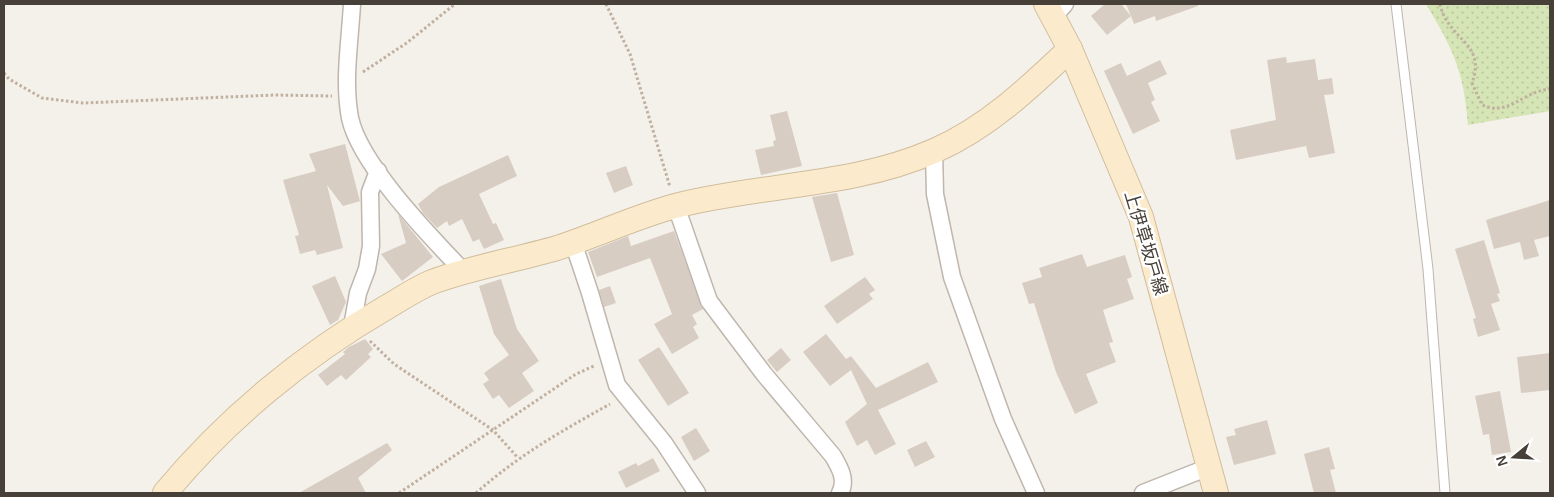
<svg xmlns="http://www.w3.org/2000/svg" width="1554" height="497" viewBox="0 0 1554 497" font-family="Helvetica,'Noto Sans JP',sans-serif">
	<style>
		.park { fill: url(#park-dots) }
		.building { fill: #d8cdc3 }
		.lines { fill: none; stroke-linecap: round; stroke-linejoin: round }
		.lane-casing { stroke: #bfb6ad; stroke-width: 11 }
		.street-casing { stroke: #bfb6ad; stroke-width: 19 }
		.secondary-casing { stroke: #d0bd9c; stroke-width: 26 }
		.path { stroke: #c0b09f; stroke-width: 3; stroke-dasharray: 2.5 2.5; stroke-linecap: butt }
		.lane { stroke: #fff; stroke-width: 9 }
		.street { stroke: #fff; stroke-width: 16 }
		.secondary { stroke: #fbebcc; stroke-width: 24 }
		.labels { text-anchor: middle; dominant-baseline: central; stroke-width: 5; stroke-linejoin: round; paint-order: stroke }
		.street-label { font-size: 18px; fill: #474038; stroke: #fff }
	</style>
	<defs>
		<pattern id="park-dots" width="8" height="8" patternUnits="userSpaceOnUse" patternTransform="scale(1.25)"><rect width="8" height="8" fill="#d5e5b5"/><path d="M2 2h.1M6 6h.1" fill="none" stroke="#b8c69c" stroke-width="1.8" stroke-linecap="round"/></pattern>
	</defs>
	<rect width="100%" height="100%" fill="#f4f0ea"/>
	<path class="park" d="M1426,4H1550V111L1468,125C1464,71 1453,49 1426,4Z"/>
	<g class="building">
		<path d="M1105,4H1121L1131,16L1126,4H1198V6L1156,21L1155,16L1134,24L1131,16L1107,35L1091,16Z"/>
		<path d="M1286,57L1287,63L1315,59L1318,80L1332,78L1334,94L1324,95L1335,153L1309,158L1306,146L1236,160L1230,130L1276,120L1267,60Z"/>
		<path d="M1160,60L1167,74L1148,83L1155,100L1151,102L1160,121L1133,134L1104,71L1121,63L1127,76Z"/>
		<path d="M787,111L802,166L761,175L755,150L774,146L773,141L776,140L770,115Z"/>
		<path d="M345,144L360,201L343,206L327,185L343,248L317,255L315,250L300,254L295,236L299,235L283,180L316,171L309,154Z"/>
		<path d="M508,155L517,176L479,194L493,224L496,223L504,240L484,249L479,239L473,242L462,219L449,226L447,221L437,228L423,213L418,204L439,187Z"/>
		<path d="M626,166L633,185L614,193L606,173Z"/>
		<path d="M837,193L854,255L831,262L812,197Z"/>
		<path d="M1550,200V236L1534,240L1539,256L1524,260L1520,242L1494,249L1486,220Z"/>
		<path d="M398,214L433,257L402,281L381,254L406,243Z"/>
		<path d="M674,231L703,309L692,315L697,324L693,327L699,338L672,354L654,324L672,314L650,258L597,277L588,252L628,236L631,246Z"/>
		<path d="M1484,240L1500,293L1497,294L1500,301L1491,304L1500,330L1478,337L1473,319L1476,318L1455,249Z"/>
		<path d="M1082,254L1087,267L1125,255L1132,277L1127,279L1134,299L1103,310L1113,342L1109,343L1116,362L1086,374L1098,403L1075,414L1056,372L1034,303L1029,304L1022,283L1042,277L1039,268Z"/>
		<path d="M335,276L346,302L338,320L330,325L312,286Z"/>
		<path d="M865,277L875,290L869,294L873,299L837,324L824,306Z"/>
		<path d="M501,279L517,329L539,361L522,373L534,391L509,408L499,395L493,399L483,384L489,380L484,373L509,355L494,334L479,286Z"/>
		<path d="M610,286L616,303L604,307L599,290Z"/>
		<path d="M826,334L846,359L851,356L876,388L928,362L938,382L878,410L896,444L875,455L867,440L857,446L845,422L867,404L851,370L830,386L803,352Z"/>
		<path d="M365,339L373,349L368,354L371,357L346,380L341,375L327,386L318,375L345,354L343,352L349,347Z"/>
		<path d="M659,347L689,393L668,406L638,360Z"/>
		<path d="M781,348L791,360L777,372L767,360Z"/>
		<path d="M1550,353V390L1521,393L1517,357Z"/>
		<path d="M1500,391L1511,452L1492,455L1489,434L1483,435L1475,396Z"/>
		<path d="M1267,420L1276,454L1234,465L1226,437L1236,435L1234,429Z"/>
		<path d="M696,428L710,451L694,461L681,437Z"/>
		<path d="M926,441L935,457L915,467L907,450Z"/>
		<path d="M387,443L392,450L358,478L366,493H299Z"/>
		<path d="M1329,447L1335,469L1330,470L1336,493H1314L1304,454Z"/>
		<path d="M653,458L660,471L626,488L618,472L636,463L638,466Z"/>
	</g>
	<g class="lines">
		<defs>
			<path id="lane" d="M1396,4L1428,269L1445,493"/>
			<g id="street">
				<path d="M352,4C350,41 343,81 350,118C360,165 431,237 465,273"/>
				<path d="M1054,16L1065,4"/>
				<path d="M934,151L935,194L952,277L1003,419L1036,493"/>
				<path d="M676,206L709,301L764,374L833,456C840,468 847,480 840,493"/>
				<path d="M573,242L590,293L617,385L664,443L697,493"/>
				<path d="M352,327L358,293L367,269L371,246L370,192L378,171"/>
				<path d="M1143,493L1209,467"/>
			</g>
			<g id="secondary">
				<path d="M1046,4L1070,49L1141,217L1216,493"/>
				<path d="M165,493C226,419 304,355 387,307C401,299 417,288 432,282C472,267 516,260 557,248C597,235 635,217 675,206C760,184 852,187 934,151C987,128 1029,88 1070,49"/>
			</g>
		</defs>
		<use href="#lane" class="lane-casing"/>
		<use href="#street" class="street-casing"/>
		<use href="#secondary" class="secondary-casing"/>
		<g class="path">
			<path d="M606,4L630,54L670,187"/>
			<path d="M1440,4C1448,41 1487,42 1472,83L1482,105C1509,117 1523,91 1550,89"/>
			<path d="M363,72L408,42L455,4"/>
			<path d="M4,73L9,79L42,98L83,103L275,95L332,96"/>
			<path d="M370,341L394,364L493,430L518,458"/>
			<path d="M399,493L576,374L594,366"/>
			<path d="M476,493C519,455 560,432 610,404"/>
		</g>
		<use href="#lane" class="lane"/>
		<use href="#street" class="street"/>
		<use href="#secondary" class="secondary"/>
	</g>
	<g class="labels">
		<g class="street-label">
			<text transform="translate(1146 243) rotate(73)">上伊草坂戸線</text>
		</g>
	</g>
	<rect width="1554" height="497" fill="none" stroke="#474038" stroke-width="10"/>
	<g transform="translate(1514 457) rotate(252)" stroke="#ffffff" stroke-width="4" paint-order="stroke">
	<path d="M0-4L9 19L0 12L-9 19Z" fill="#474038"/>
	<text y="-8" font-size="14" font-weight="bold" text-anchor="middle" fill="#474038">N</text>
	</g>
</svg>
